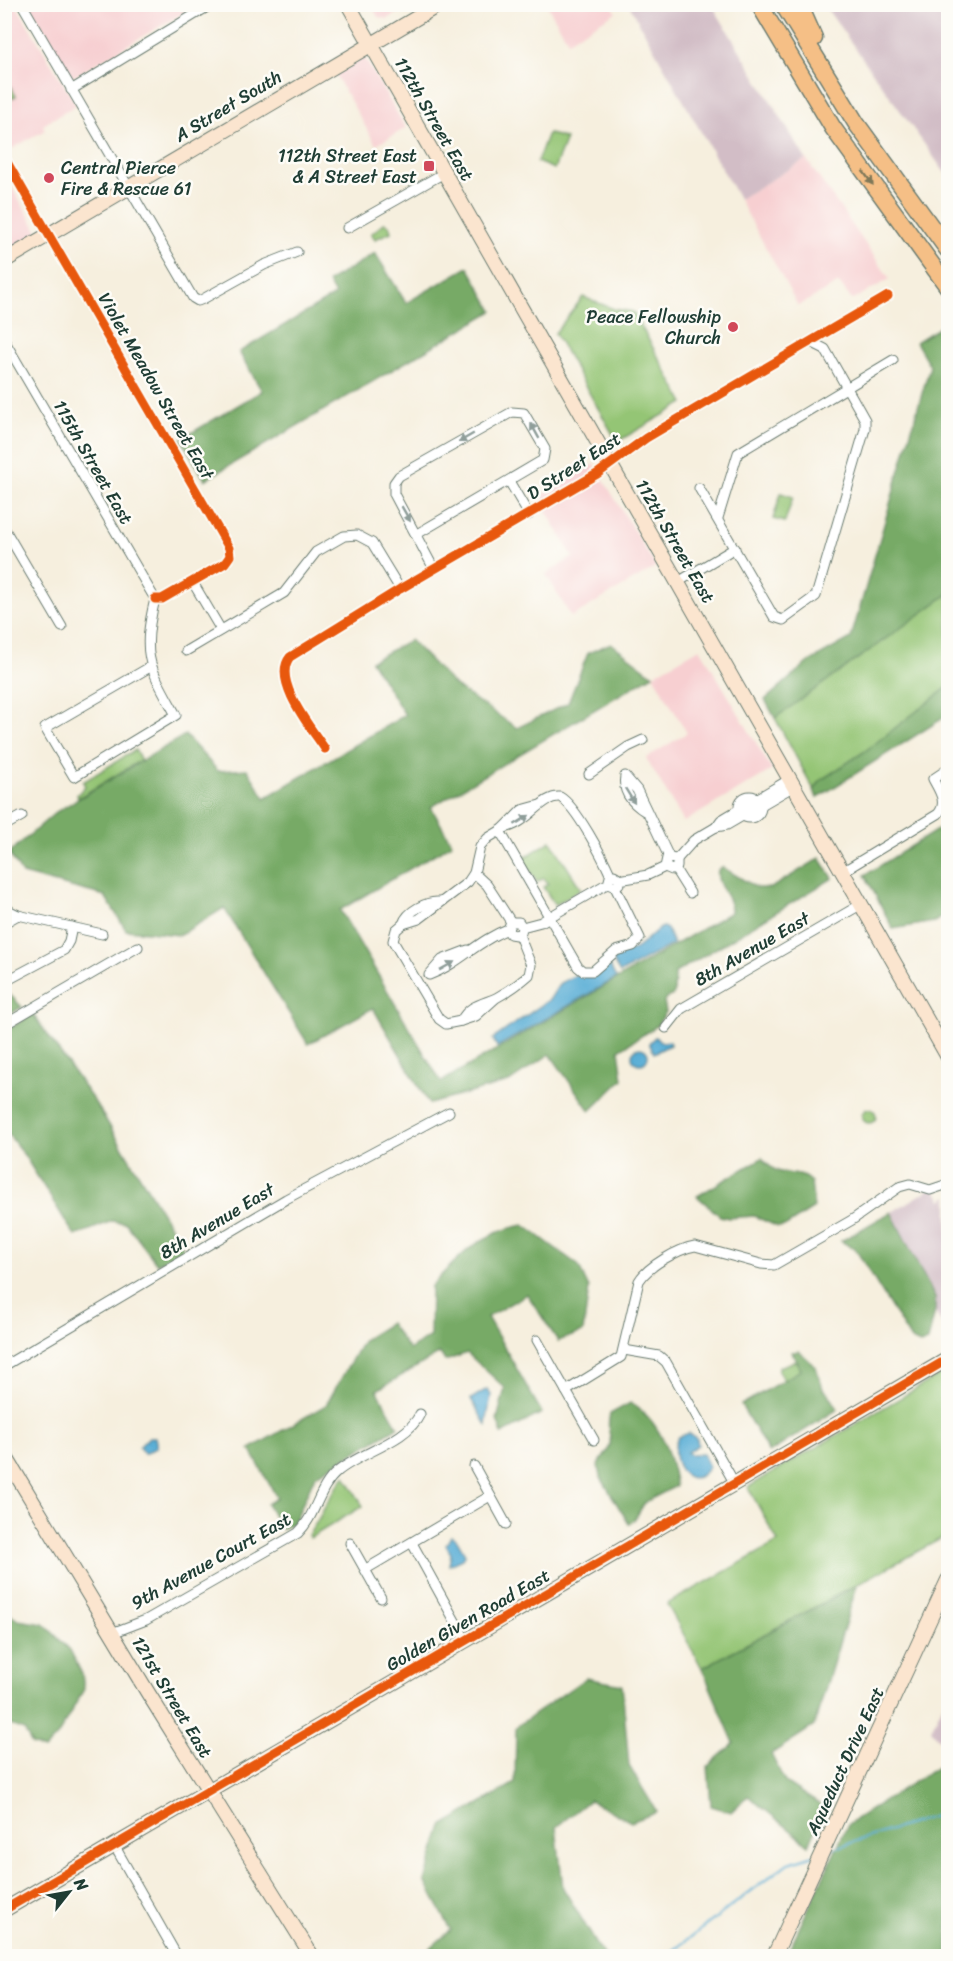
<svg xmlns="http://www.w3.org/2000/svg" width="953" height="1961" viewBox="0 0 953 1961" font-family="Sriracha,sans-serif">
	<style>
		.built { fill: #f7cfd1 }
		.industrial { fill: #d2bdc6 }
		.green { fill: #94c575; stroke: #5a8154; stroke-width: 1.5 }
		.forest { fill: #7a6; stroke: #4b744d; stroke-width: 1.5 }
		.water { fill: #5aaed6; stroke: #3c7685; stroke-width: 1.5 }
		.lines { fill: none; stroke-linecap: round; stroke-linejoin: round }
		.stream { stroke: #5aaed6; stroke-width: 2 }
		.street-casing { stroke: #6a7b70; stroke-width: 11 }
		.secondary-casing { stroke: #6a7b70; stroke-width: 16 }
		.highway-casing { stroke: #6a7b70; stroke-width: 19 }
		.street { stroke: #fff; stroke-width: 9 }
		.secondary { stroke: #fbe5cf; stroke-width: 14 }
		.highway { stroke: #f5bf86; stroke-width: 16 }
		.cycleway-casing { stroke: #fdfcf7; stroke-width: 13 }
		.cycleway { stroke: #e8590c; stroke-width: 9 }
		.oneway { fill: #7f7859 }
		.oneway2 { fill: #8f9e9a }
		.poi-dot { fill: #d1495b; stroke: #fdfcf7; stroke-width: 2 }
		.labels { text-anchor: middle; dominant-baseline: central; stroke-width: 5; stroke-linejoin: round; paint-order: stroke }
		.street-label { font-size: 18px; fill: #1f3d34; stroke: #fdfcf7 }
		.poi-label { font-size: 18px; fill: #1f3d34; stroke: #fdfcf7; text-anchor: end }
	</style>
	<rect width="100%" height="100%" fill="#fdfcf7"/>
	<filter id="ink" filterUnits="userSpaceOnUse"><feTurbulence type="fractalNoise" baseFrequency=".0167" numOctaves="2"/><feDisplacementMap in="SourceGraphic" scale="12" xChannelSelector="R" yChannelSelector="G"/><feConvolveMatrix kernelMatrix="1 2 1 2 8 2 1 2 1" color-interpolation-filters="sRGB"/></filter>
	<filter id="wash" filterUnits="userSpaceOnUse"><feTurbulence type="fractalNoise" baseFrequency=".008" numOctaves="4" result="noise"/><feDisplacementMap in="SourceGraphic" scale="24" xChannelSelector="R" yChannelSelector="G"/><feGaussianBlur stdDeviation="1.35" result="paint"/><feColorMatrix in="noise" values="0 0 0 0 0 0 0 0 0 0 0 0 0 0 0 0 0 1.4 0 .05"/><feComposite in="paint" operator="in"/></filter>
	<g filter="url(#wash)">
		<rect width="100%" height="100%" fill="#f6efde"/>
		<g class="built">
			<path d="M4,5H16L76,105L43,125L45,130L8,151L4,146Z"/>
			<path d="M29,5H197L71,78Z"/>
			<path d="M371,5H412L387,19L378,17Z"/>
			<path d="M547,5H612L616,12L568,41Z"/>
			<path d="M364,57L406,128L376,145L335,74Z"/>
			<path d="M806,159L890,279L852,300L839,283L798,306L739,199Z"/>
			<path d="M4,174L39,233L5,254H4Z"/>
			<path d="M594,464L656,567L571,617L546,574L573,557L538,497Z"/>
			<path d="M700,648L772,770L684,822L646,758L687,733L653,675Z"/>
		</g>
		<g class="industrial">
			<path d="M629,5H712L806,159L739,199Z"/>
			<path d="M824,5H948V177Z"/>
			<path d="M934,1187L942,1200L948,1196V1334L880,1219Z"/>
			<path d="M948,1692V1749L931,1730Z"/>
		</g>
		<g class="green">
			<path d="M5,77L16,96L5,102H4Z"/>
			<path d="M548,133L566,139L554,169L537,162Z"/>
			<path d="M384,223L389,225L391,232L375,239L371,234Z"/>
			<path d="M583,297L614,309L633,312L684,403L622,439L615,438L555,333Z"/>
			<path d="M781,493L793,497L785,522L773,519Z"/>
			<path d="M948,594V687L864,752L821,780L814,790L775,718Z"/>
			<path d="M135,750L141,760L78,798L77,795L85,786L83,782Z"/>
			<path d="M551,841L581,889L555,905L543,887L548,884L544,878L537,882L522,859Z"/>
			<circle cx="869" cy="1116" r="7"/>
			<path d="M795,1361L803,1371L784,1382L778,1370L779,1367Z"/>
			<path d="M948,1370V1535L702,1668L667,1604L778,1542L748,1487Z"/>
			<path d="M345,1476L363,1506L310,1538L308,1535C323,1516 329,1493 345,1476Z"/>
		</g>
		<g class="forest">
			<path d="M375,253L406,303L468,267L493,311L205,480L181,439L262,391L239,352L335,295L328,282Z"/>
			<path d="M946,323L948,327V594L775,718L765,700L807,663L851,638L930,366L916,342Z"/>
			<path d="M410,640L455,686L517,728L568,703L588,653L611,643L653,675L431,807L452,844L340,910L441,1082L731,912C732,896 715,887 718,870L722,867L757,888H771L820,858L833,878L675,973L674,994L664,1001L666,1012L657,1026L619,1050L623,1079L590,1111L550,1054L509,1082L429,1104L373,1008L308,1044L224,908L180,935L126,930L105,896L22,874L9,853L56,812L185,735L218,771L247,769L265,798L405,715L371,661Z"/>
			<path d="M948,687V715L817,798L814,790L821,780L864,752Z"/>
			<path d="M948,823V913L934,922L893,929L865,875Z"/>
			<path d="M5,995H10L22,1007L5,1017Z"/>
			<path d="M33,1014L100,1110L184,1249L157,1264L126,1223L112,1221L75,1236L24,1155L5,1130V1031Z"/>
			<path d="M762,1158C781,1183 796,1166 811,1182L814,1208L786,1226L778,1227L754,1216L729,1218L720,1216L697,1196Z"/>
			<path d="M891,1212L935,1298V1311L928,1341L920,1344L911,1340L856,1250L841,1241Z"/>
			<path d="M524,1225L578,1265L589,1288L583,1332L558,1341L527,1294L487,1317L542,1413L502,1434L497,1420L505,1388L467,1353L445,1361L440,1353L377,1390L398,1427L315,1476L294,1523L281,1529L267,1504L277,1498L250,1449L326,1405L363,1340L390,1323L409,1350L430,1336L431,1286C460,1255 481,1232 524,1225Z"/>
			<path d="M799,1351L816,1367L823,1389L829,1394L838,1409L769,1453L741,1405L801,1370L792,1352Z"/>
			<path d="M630,1403C661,1420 670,1454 676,1486L645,1502L635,1519L629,1524L600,1476L598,1465C622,1434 603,1441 610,1414Z"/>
			<path d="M857,1585L814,1726L771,1754L785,1782L825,1808L809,1845L748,1796L731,1812L711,1806L708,1766L734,1743L702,1668Z"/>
			<path d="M5,1611L18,1620L44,1624L70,1650L82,1674L84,1689L58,1735L44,1750L32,1745L24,1730L5,1723Z"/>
			<path d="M586,1678L622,1685L629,1766L657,1812L631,1822L590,1800L556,1827L563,1888L604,1956H421L451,1930L425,1881L442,1826L515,1783L516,1727Z"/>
			<path d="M948,1760V1956H786L848,1824Z"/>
		</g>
		<g class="water">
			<path d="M663,927L667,929L673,944L620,973L612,960C619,953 626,953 635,949C645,944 651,932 663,927Z"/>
			<path d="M609,964L616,978L497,1047L493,1039L550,999L560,983L578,974L594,975Z"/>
			<path d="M655,1037L662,1042L670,1041V1045L654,1053L649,1043Z"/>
			<circle cx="640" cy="1056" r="8"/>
			<path d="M487,1389L491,1395L486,1425L471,1399Z"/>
			<path d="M689,1433L697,1439L698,1445L687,1452L691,1455L703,1454L709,1467C689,1496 666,1460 678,1437Z"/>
			<path d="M149,1437H155L157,1447L144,1454L139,1447Z"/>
			<path d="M451,1536L457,1540L465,1554L462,1559L449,1565L451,1554L446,1545Z"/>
		</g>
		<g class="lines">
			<g class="stream">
				<path d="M828,1850L948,1812"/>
				<path d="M666,1956L788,1863L814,1855"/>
			</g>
		</g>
	</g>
	<g filter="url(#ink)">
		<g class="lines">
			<defs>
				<g id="street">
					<path d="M22,4L193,298L198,301L203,299L264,265L297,252"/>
					<path d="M71,90L212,4"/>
					<path d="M4,157L229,548L230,556L225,563L162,599H155"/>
					<path d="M347,228L444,173"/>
					<path d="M4,340L155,599"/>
					<path d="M509,481L529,515"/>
					<path d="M699,488L774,617L783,620L816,596L865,429V420L825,349L811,342"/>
					<path d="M718,518L738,453L893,360"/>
					<path d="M4,528L62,627"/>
					<path d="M417,534L543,460L545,449L524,413L512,412L399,476L394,483V494L434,569"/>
					<path d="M192,581L221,630"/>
					<path d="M678,582L735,548"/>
					<path d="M186,651L284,593L316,552L344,536L357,535L372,543L400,589"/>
					<path d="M150,667L45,728L74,777L176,715C149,666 141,656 155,599"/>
					<path d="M325,749C312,729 271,680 290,657L400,589L597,474L646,438L888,296"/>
					<path d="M589,774L628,747L643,740"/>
					<path d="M790,779L721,820L716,827L727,825L794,786"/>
					<circle cx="750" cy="807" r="11"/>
					<path d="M540,805L522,810L504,828C528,824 542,795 560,797C576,806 603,858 611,876"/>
					<path d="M646,812C633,804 622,792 625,776L637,790L669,857"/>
					<path d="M4,826L22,816"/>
					<path d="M500,831L578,967L583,971H593L616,951L633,946L640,938L615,887"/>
					<path d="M677,859L694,840L716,827"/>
					<path d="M675,869L690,893"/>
					<path d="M842,872L938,814C948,802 939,791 933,779L948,769"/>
					<path d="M474,873L487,885L511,922"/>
					<path d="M619,880L648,875L665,867L672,870L677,867V859L667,858L665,867"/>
					<path d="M439,902C427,901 407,911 403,924L419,919L468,882L474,873L480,847L488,838L503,829"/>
					<path d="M4,904L10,911L18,915L102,934"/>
					<path d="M4,923L18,915"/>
					<path d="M403,924L396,930L393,941L439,1019L446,1024L461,1021"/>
					<path d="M522,927L541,922L603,886L608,884L615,887L619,884V878L614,875L610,877L608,884"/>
					<path d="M468,950L442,960L429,975C459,964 478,940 508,929L511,922H519L522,927L521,933L516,935L510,934L508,929"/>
					<path d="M4,982L64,950L69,941L72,927"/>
					<path d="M496,998L476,1016L461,1021C469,1005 482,1004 496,998C507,992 520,983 529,975L531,965L519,935"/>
					<path d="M4,1025L138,947"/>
					<path d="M666,1028L681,1009L860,905"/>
					<path d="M537,1340L594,1440"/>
					<path d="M624,1350L659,1356L666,1362L735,1484"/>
					<path d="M4,1366L286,1199L449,1112"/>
					<path d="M566,1391L621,1357L639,1281C648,1266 678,1249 695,1246L761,1264L774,1265L852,1220L899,1187L910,1184L930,1190L948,1184"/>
					<path d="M474,1466L506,1524"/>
					<path d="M350,1543L381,1598"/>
					<path d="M412,1543L466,1641"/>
					<path d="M366,1569L490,1496"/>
					<path d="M112,1633L146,1620L298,1533C316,1516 318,1488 337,1472C360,1452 407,1442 420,1414"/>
					<path d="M114,1845L177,1956"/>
				</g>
				<g id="secondary">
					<path d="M348,4L948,1057"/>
					<path d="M4,261L440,4"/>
					<path d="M4,1454L148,1693L312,1956"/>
					<path d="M4,1910L948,1359"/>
					<path d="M774,1956L948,1580"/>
				</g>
				<g id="highway">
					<path d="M759,4L833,128L948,287"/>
					<path d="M783,4L856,123L948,250"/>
					<path d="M799,4L814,38"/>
				</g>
			</defs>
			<use href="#street" class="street-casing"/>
			<use href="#secondary" class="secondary-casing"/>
			<use href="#highway" class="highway-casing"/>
			<use href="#street" class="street"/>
			<use href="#secondary" class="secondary"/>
			<use href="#highway" class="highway"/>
			<defs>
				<g id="cycleway">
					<path d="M4,157L229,548L230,556L225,563L162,599H155"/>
					<path d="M325,749C312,729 271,680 290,657L400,589L597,474L646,438L888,296"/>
					<path d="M4,1910L948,1359"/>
				</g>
			</defs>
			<use href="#cycleway" class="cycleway-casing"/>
			<use href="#cycleway" class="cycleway"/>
		</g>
		<defs><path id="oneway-solid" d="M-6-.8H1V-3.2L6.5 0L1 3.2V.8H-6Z" transform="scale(1.5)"/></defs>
		<use class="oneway" href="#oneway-solid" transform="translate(868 178) rotate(54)"/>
		<g class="oneway2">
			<use href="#oneway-solid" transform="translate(535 431) rotate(-119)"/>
			<use href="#oneway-solid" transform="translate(466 438) rotate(150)"/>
			<use href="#oneway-solid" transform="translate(406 514) rotate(60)"/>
			<use href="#oneway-solid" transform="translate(630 796) rotate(58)"/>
			<use href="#oneway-solid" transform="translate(522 820) rotate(-32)"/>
			<use href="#oneway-solid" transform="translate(447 966) rotate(-29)"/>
		</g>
	</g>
	<g class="poi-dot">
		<rect x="423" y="160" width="12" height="12" rx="3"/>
		<circle cx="49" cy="178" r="6"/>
		<circle cx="733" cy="327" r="6"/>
	</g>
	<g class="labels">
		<g class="street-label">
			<text transform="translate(228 106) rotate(-31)">A Street South</text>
			<text transform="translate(434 119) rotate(60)">112th Street East</text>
			<text transform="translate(156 386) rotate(60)">Violet Meadow Street East</text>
			<text transform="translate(93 462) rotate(60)">115th Street East</text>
			<text transform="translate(574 466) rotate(-33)">D Street East</text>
			<text transform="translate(675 541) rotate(60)">112th Street East</text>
			<text transform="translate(752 949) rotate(-30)">8th Avenue East</text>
			<text transform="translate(217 1221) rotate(-31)">8th Avenue East</text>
			<text transform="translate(211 1561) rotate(-29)">9th Avenue Court East</text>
			<text transform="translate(468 1620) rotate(-30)">Golden Given Road East</text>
			<text transform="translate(172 1697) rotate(59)">121st Street East</text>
			<text transform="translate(845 1761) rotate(-65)">Aqueduct Drive East</text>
		</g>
		<g class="poi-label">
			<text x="417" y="156">112th Street East<tspan x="417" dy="21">&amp; A Street East</tspan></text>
			<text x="61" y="168" text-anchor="start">Central Pierce<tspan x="61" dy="21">Fire &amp; Rescue 61</tspan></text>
			<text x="721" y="317">Peace Fellowship<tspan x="721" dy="21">Church</tspan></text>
		</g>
	</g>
	<rect width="953" height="1961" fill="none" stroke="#fdfcf7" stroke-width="24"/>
	<g transform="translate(69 1892) rotate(59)" stroke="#fdfcf7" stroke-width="4.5" paint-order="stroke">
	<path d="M0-4.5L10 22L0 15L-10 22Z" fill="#1f3d34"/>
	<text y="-9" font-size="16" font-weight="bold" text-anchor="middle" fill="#1f3d34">N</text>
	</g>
</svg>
